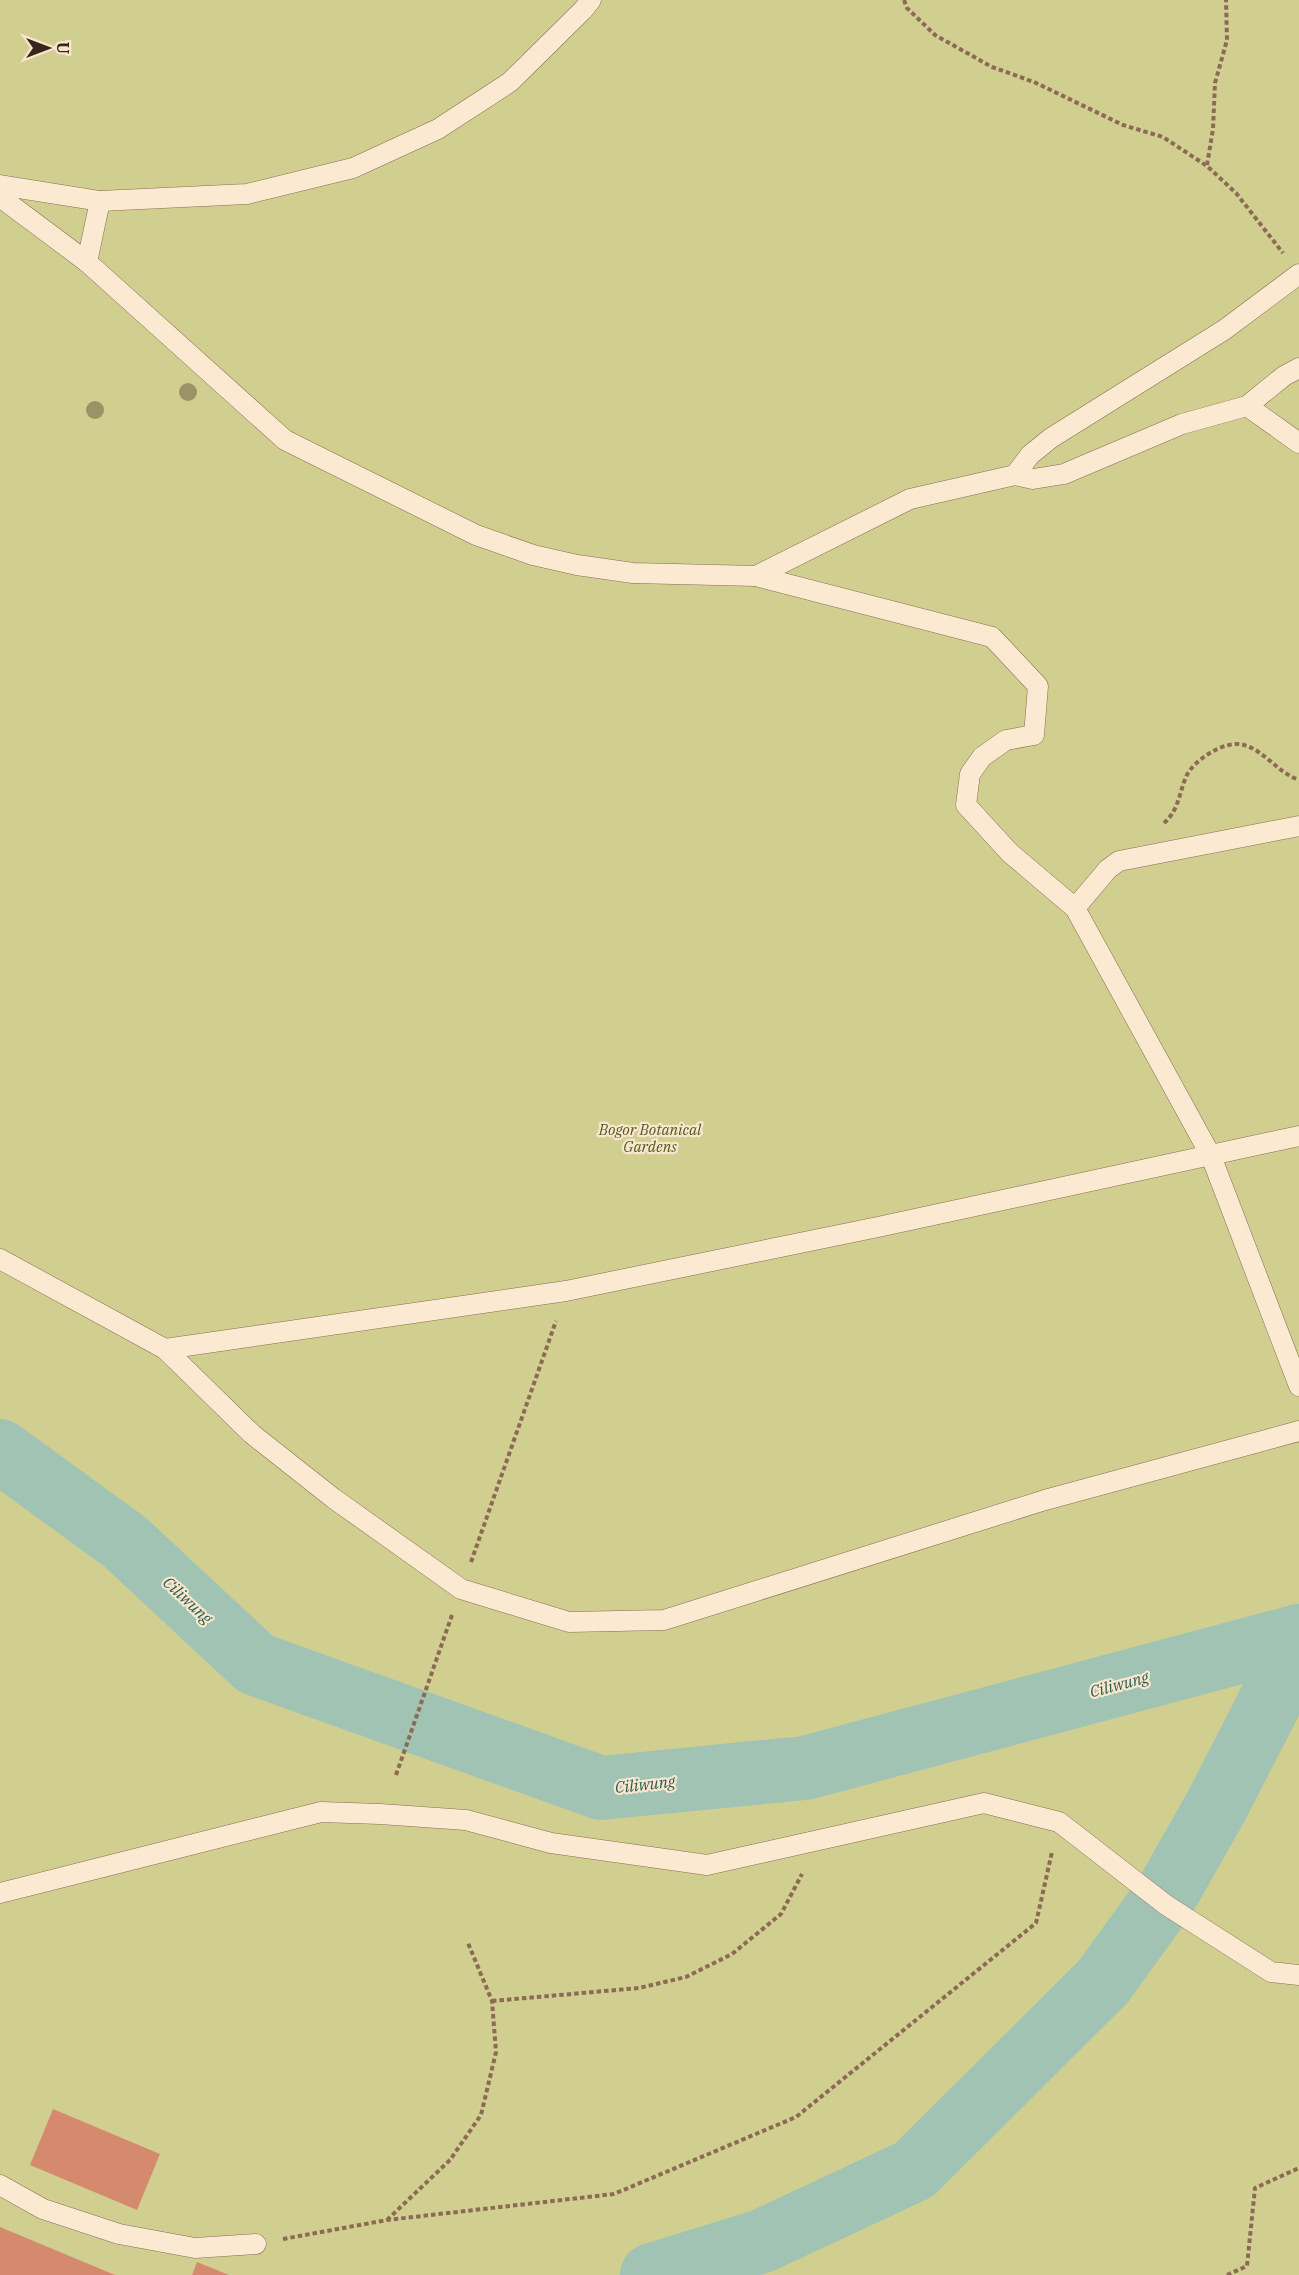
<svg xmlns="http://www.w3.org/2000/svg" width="1299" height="2275" viewBox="0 0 1299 2275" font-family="'IBM Plex Serif',serif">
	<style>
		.green { fill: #d1cf90 }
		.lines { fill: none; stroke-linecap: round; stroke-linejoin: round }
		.river { stroke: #a1c3b4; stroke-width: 64 }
		.building { fill: #d58a6f }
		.service-casing { stroke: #8c6a54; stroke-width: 21 }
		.path { stroke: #8c6a54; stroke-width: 4; stroke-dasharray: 4.5 3; stroke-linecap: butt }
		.service { stroke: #fce9d1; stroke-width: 20 }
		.tree { fill: #9b9366 }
		.labels { text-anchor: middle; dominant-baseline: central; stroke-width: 4.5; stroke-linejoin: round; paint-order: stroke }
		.park-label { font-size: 15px; font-style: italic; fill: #53591f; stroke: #f9e6ce }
		.water-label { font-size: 16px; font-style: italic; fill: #285b50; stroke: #f9e6ce }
	</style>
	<rect width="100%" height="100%" fill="#f2dabd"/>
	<rect class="green" x="0" y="0" width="1299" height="2275"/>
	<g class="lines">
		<g class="river">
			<path d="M0,1451L125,1542L256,1664L601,1788L805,1768L1299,1636"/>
			<path d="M652,2275L762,2241L914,2170L1103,1982L1166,1895L1217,1805L1299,1645"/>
		</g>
	</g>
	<g class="building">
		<path d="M53,2109L160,2154L137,2210L30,2165Z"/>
		<path d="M0,2227L115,2275H0Z"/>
		<path d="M197,2262L229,2275H192Z"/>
	</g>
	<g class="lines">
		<defs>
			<g id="service">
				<path d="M0,185L100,201L247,194L353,168L438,129L510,82L583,10L591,0"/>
				<path d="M0,197L87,262L285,440L476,535L533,555L577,565L633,573L756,576L910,499L1015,475L1030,455L1051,438L1224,330L1299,274"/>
				<path d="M87,262L100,201"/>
				<path d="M1247,406L1299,443"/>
				<path d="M1015,475L1033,479L1064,474L1182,424L1247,406L1284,376L1299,368"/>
				<path d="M756,576L992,637L1038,686L1034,735L1006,740L982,757L970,774L966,805L1010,853L1075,908L1211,1156L1299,1386"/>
				<path d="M1075,908L1108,869L1119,861L1299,826"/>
				<path d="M0,1259L165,1349L252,1434L333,1498L461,1589L569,1622L664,1620L1045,1500L1299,1431"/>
				<path d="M165,1349L566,1291L878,1227L1299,1136"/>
				<path d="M0,1893L321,1812L380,1814L466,1820L551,1843L707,1865L984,1803L1059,1822L1166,1905L1271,1972L1299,1975"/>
				<path d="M0,2185L43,2209L119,2234L195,2248L256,2244"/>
			</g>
		</defs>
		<use href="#service" class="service-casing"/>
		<g class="path">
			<path d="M904,0L907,8L935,35L992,67L1034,82L1123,125L1163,137L1207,166L1236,193L1283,253"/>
			<path d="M1207,165L1213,129L1215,83L1227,40L1226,0"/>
			<path d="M1164,823C1179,810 1179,793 1186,777C1193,760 1226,739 1244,745C1265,751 1278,773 1299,780"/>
			<path d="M471,1562L556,1321"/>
			<path d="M396,1775L452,1615"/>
			<path d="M492,2001L639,1988L686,1977L732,1954L781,1914L802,1874"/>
			<path d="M387,2220L450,2160L481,2115L496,2052L492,2001L468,1943"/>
			<path d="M283,2239L387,2220L614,2194L796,2117L1036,1923L1052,1852"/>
			<path d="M1227,2275L1247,2266L1255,2188L1299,2168"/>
		</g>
		<use href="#service" class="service"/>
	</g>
	<g class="tree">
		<circle cx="188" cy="392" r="9"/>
		<circle cx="95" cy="410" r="9"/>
	</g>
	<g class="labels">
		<g class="park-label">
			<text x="650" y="1129">Bogor Botanical<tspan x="650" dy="17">Gardens</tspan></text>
		</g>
		<g class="water-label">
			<text transform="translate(188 1600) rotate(43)">Ciliwung</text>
			<text transform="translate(1119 1684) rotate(-15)">Ciliwung</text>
			<text transform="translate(645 1784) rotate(-6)">Ciliwung</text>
		</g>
	</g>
	<g transform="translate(48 48) rotate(90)" stroke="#f9e6ce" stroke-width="4.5" paint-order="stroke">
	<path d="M0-4.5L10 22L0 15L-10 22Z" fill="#3a251b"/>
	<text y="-9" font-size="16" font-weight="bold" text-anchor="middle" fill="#3a251b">U</text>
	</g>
</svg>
